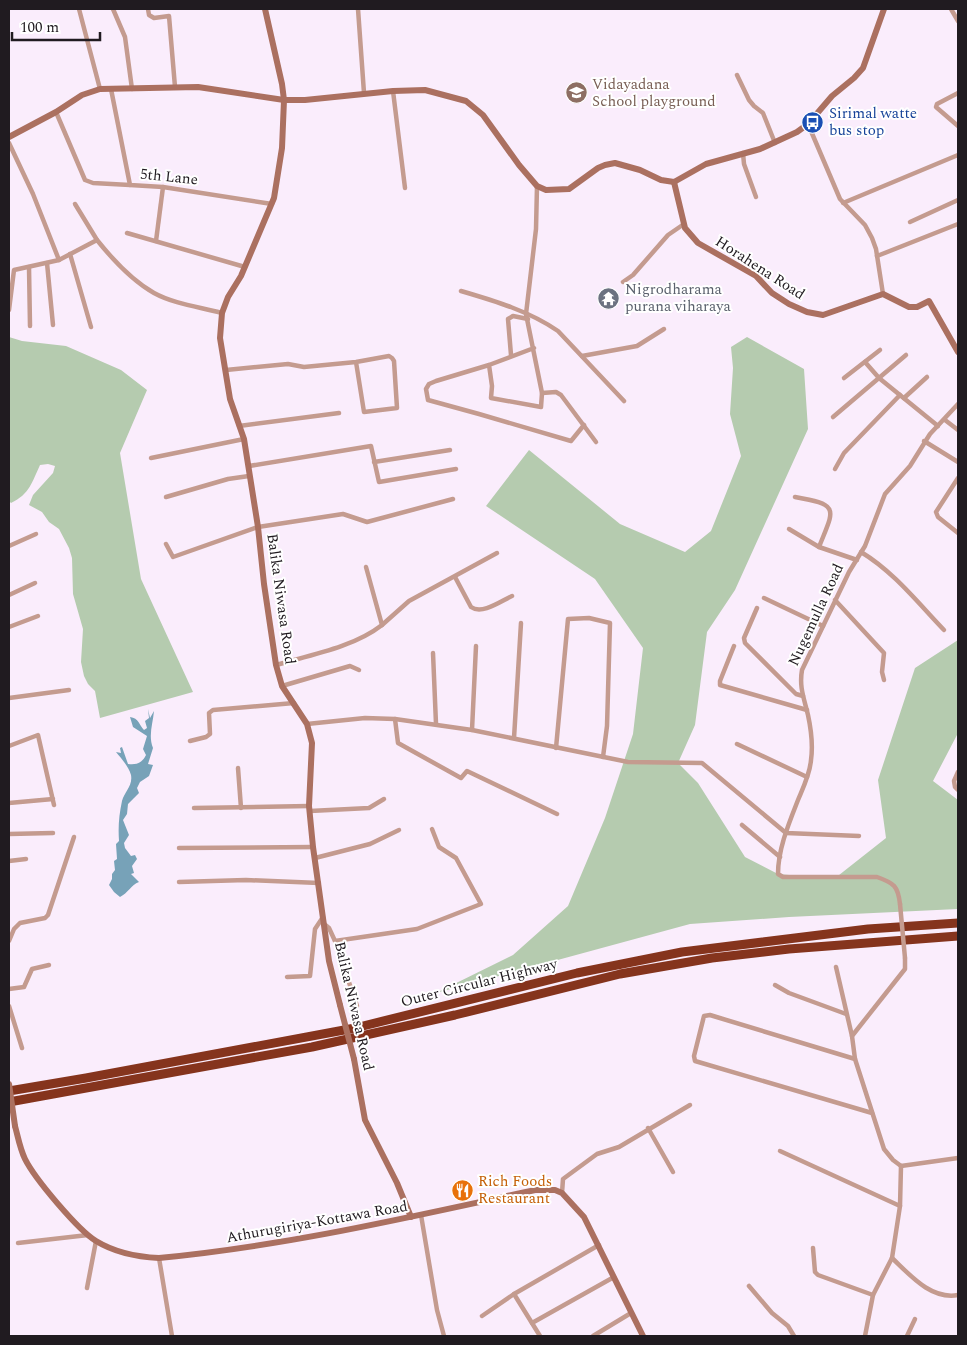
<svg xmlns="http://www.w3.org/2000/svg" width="967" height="1345" viewBox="0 0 967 1345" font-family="Spectral,serif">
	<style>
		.green { fill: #b5cbaf }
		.water { fill: #77a2b8 }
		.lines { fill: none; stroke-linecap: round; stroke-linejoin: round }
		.street { stroke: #c49b8f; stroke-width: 4.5 }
		.secondary { stroke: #ab7060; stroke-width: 6 }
		.highway { stroke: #85341d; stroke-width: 9 }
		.street-bridge { stroke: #c49b8f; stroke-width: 4.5 }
		.secondary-bridge { stroke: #ab7060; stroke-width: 6 }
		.labels { text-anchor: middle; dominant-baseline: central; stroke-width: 4; stroke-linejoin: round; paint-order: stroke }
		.education-label { font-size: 15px; fill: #785e54; stroke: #fff; text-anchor: start }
		.transit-label { font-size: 15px; fill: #164399; stroke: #fff; text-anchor: start }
		.street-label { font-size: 15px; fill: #201b20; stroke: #fff }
		.worship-label { font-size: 15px; fill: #5b616d; stroke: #fff; text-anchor: start }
		.food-label { font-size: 15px; fill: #c56008; stroke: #fff; text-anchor: start }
	</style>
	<rect width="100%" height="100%" fill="#faedfc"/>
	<g class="green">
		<path d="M9,337L22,341L66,346L121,370L147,390L120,453L141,579L193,692L100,718L95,691L88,684L84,676L81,662L83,629L73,594L72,558L69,548L59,529L49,522L42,512L29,505L33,495L53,473L55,466L48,464L40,465C32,482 30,494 11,503L9,501Z"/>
		<path d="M747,337L804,369L808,429L735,590L707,632L695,725L678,763L698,783L745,857L778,874L834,879L886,838L878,780L915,668L958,640V733L933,781L958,800V909L789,917L690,924L436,993L513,955L568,906L605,818L633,734L643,648L595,579L486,506L529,450L620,524L685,552L711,531L741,456L730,414L733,368L731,347Z"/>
	</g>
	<path class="water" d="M148,709L150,718L154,711C153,723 148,736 153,748L148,764L153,765L149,776L140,782L137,788L139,793L128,804L127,814L123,820L129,835L124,843L125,848L131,856L135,855L137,859L132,866L134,873L131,874L139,882C131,885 128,893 120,897L114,892L109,885L112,879V874L115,870L114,861L117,859L116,844L119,841C118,827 119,815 122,801C124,792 133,786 131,775C129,767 121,758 116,752L121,753L120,748L122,747L128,764C137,765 142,763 146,755L143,749L147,736L133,727L130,717C139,718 139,725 144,730L147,728L145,721L149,718Z"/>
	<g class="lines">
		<g class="street">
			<path d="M79,9L100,89"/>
			<path d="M113,9L125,37L132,89"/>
			<path d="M148,9L149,15L154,18L169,16L175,87"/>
			<path d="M358,9L364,93"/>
			<path d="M951,9L958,21"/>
			<path d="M737,75L749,100L754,106L763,113L775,143"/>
			<path d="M111,89L130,185L163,187L272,204"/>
			<path d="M393,91L405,188"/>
			<path d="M958,93L937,104L936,107L958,126"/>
			<path d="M56,112L85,180L93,183L130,185"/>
			<path d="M808,124L840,199L865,225L872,238L876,249L883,294"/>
			<path d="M9,143L33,194L59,260"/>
			<path d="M743,153L744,164L756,197"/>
			<path d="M843,203L958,155"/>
			<path d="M75,204L97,240"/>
			<path d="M910,222L958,200"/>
			<path d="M127,233L245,267"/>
			<path d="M156,241L163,187"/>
			<path d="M70,254L91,327"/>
			<path d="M877,256L958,224"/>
			<path d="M47,263L53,325"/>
			<path d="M29,267L30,326"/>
			<path d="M623,282L633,275L668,235L684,224"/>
			<path d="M461,291C495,301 529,311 558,331L624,401"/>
			<path d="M9,310L14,270L59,260L97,240C113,260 131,280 154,293C174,304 200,307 222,313"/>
			<path d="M534,348L489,365L492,386L491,398L541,407L542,393L526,314L536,229L537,186"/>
			<path d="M511,355L508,319L513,316L528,319"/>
			<path d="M582,356L637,346L664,329"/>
			<path d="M865,362L879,378L938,426"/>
			<path d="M489,365L436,381L429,384L426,389L428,400L479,414L571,441L584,425"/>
			<path d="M226,370L288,364L304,367L356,362L389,356L392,358L394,361L397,408L364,412L356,362"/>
			<path d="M844,378L880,350"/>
			<path d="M542,393L556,392L561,395L596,442"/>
			<path d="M904,398L927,377"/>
			<path d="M833,417L906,355"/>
			<path d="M945,420L958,430"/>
			<path d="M239,426L339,413"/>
			<path d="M924,441L958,462"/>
			<path d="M151,458L244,439"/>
			<path d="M374,462L450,450"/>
			<path d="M249,466L371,446L379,482L456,469"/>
			<path d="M835,469L844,453L900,395"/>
			<path d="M958,478L936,512L938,517L958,533"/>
			<path d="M166,497L228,479L249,476"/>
			<path d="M795,497C841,505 834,509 819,547"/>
			<path d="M789,529L819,547L857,560"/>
			<path d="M166,544L173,557L258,527L343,514L367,522L453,499"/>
			<path d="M9,546L36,534"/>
			<path d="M861,552C894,572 918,603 944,630"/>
			<path d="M455,577L471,607C482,615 501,601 512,596"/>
			<path d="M9,595L35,583"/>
			<path d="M764,598L823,626"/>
			<path d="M835,600L884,653L882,672L884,680"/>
			<path d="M757,608L744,638L745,643L796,694L803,696"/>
			<path d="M382,625L409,601L497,553"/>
			<path d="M9,627L38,616"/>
			<path d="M734,646L720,681V685L807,710"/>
			<path d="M433,653L436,724"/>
			<path d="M276,665C311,655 354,647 382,625L366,567"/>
			<path d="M282,686L350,666L359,670"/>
			<path d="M9,698L69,690"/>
			<path d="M395,719L398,743L461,778L467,771L557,814"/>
			<path d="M307,724L365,718L395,719L472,730L628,762L702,763L786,833L859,836"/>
			<path d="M472,730L476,646"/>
			<path d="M514,738L521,623"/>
			<path d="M190,741L206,737L210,734L209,713L213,710L294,703"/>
			<path d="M737,744L807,777"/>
			<path d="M9,746L38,735L54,805"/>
			<path d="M556,748L568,619L589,618L610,623L607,726L603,757"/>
			<path d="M238,768L241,808"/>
			<path d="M958,772L954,781L955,787L958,790"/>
			<path d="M9,803L53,799"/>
			<path d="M194,808L309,806"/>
			<path d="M310,811L369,808L384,799"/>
			<path d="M742,825L780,857"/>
			<path d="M9,834L53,833"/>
			<path d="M179,848L313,847"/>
			<path d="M315,858L370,844L399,830"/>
			<path d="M9,861L26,859"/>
			<path d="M179,882L246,880L319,883"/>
			<path d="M900,904C898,886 894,883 877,877H783L778,874C778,849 789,823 798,800C803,788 810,774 811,760C813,746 811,729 808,715C804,698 799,687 802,670L849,572L865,546L885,494L910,466L930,434L958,404"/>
			<path d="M323,923L329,928L335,941L357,1006"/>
			<path d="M9,941L14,929L20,923L45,918L48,915L74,837"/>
			<path d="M335,941L417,929L481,904L456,858L439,847L432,829"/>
			<path d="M836,967L852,1036"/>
			<path d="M287,977L310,976L315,929L323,917"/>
			<path d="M775,985L789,993L846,1014"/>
			<path d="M9,989L24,987L32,969L49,965"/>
			<path d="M9,1006L22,1048"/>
			<path d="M855,1059L710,1015L704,1016L694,1056L695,1061L872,1113"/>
			<path d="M648,1128L673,1172"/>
			<path d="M780,1151L900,1206"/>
			<path d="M901,1166L893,1160L884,1149L855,1059L852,1036L905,969V958"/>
			<path d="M901,1166L958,1158"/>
			<path d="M562,1193L563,1179L597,1154L619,1147L690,1105"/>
			<path d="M421,1215L437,1310L444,1336"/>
			<path d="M18,1243L88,1235"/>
			<path d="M813,1248L815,1272L818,1275L873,1295"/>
			<path d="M159,1258L172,1336"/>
			<path d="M892,1258C910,1275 931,1300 958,1295"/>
			<path d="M749,1286L772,1313L788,1326L794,1336"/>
			<path d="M87,1288L96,1241"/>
			<path d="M514,1294L540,1336"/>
			<path d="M482,1316L514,1294L599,1245"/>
			<path d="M532,1323L614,1277"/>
			<path d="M593,1336L631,1313"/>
			<path d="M865,1336L873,1295L892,1258L900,1206L901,1166"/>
			<path d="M907,1336L915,1319"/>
		</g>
		<g class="secondary">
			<path d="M265,9L282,84L284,100L282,148L274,198L241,276L228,297L222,313L220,338L230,399L244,439L258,527L264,584L276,665L282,686L307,724L312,743L309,806L313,847L329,961L340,1005"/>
			<path d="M9,137L56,112L82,95L100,89L198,87L284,100H305L393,91L425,90L466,101L483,115L519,165L537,186L546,190L569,189L598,168L605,165L615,163L640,170L661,180L674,182L706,164L760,149L797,132L808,124L832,96L854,78L863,68L884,9"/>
			<path d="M674,182L685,228L698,243L756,276L772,293L789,304L807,312L823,315L883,294L909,307H917L929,301L958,352"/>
			<path d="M354,1059L365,1120L397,1183L411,1217"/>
			<path d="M15,1126C18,1137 20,1149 25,1159C35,1179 78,1230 96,1241C114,1252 138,1257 159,1258C286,1246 410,1217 535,1190H555L562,1193L584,1217L643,1336"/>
		</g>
		<g class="highway">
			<path d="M9,1091L86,1078L355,1028L577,973L682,952L868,929L958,923"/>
			<path d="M9,1102L312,1047L455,1015L620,974L712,958L789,949L958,936"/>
		</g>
		<path class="street-bridge" d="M900,904L905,958"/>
		<g class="secondary-bridge">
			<path d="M340,1005L354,1059"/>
			<path d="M9,1084L15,1126"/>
		</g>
	</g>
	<defs>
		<symbol id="school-disc" viewBox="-11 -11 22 22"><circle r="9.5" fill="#8d6e63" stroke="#fff"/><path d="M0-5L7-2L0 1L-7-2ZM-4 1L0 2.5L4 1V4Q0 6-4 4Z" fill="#fff"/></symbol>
		<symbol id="bus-disc" viewBox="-11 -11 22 22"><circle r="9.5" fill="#1a4fb4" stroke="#fff"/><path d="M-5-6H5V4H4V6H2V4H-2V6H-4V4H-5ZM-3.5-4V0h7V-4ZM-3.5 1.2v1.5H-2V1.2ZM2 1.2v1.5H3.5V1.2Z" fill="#fff"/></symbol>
		<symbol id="temple-disc" viewBox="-11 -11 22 22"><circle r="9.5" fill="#6b7280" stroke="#fff"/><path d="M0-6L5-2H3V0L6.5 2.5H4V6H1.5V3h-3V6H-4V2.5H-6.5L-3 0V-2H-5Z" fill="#fff"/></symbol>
		<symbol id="restaurant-disc" viewBox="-11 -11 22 22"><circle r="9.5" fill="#e8710a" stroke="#fff"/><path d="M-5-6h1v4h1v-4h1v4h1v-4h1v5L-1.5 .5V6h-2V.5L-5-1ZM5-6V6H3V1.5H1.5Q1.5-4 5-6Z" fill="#fff"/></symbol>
	</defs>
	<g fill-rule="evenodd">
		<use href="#school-disc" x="564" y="80" width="25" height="25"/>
		<use href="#bus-disc" x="800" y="110" width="25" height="25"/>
		<use href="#temple-disc" x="596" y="286" width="25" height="25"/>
		<use href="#restaurant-disc" x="450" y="1178" width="25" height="25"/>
	</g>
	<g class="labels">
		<g class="education-label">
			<text x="592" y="84">Vidayadana<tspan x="592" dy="17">School playground</tspan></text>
		</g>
		<g class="transit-label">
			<text x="829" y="113">Sirimal watte<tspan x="829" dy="17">bus stop</tspan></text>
		</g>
		<g class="street-label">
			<text transform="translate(169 177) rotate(6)">5th Lane</text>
			<text transform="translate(760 268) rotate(33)">Horahena Road</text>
			<text transform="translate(281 599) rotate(82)">Balika Niwasa Road</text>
			<text transform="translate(816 615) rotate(-65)">Nugemulla Road</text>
			<text transform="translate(479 983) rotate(-14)">Outer Circular Highway</text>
			<text transform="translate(354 1006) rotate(77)">Balika Niwasa Road</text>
			<text transform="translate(317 1222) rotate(-10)">Athurugiriya-Kottawa Road</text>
		</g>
		<g class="worship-label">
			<text x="625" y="289">Nigrodharama<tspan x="625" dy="17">purana viharaya</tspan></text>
		</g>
		<g class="food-label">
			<text x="478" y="1181">Rich Foods<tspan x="478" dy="17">Restaurant</tspan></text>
		</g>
	</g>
	<rect width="967" height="1345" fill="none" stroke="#201b20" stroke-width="20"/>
	<path d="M12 32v8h88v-8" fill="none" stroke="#201b20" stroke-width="2.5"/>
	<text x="20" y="32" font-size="15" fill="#201b20" stroke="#ffffff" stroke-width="4" paint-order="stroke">100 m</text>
</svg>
